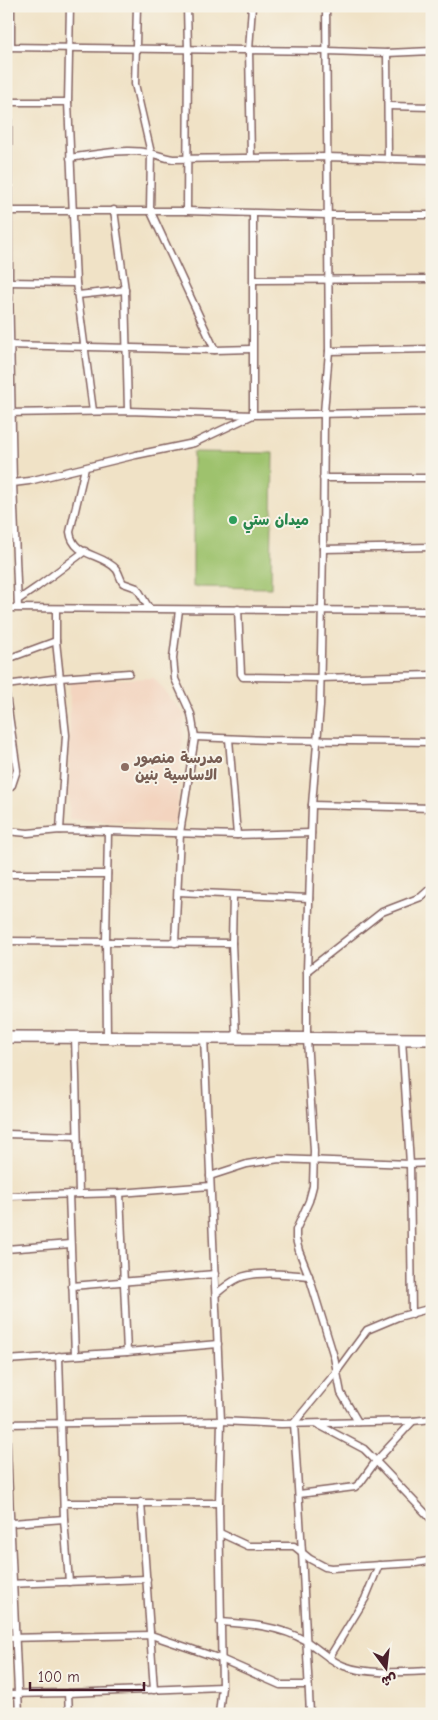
<svg xmlns="http://www.w3.org/2000/svg" width="438" height="1720" viewBox="0 0 438 1720" font-family="'Comic Neue','Playpen Sans Arabic',sans-serif">
	<style>
		.built { fill: #f3d4bf }
		.green { fill: #9ec26d; stroke: #74704c }
		.lines { fill: none; stroke-linecap: round; stroke-linejoin: round }
		.street-casing { stroke: #846361; stroke-width: 9 }
		.highway-casing { stroke: #846361; stroke-width: 14 }
		.street { stroke: #fff; stroke-width: 6 }
		.highway { stroke: #fff; stroke-width: 11 }
		.leisure-dot { fill: #2e9e5b; stroke: #f7f3e8; stroke-width: 2 }
		.education-dot { fill: #8d6e63; stroke: #f7f3e8; stroke-width: 2 }
		.labels { text-anchor: middle; dominant-baseline: central; stroke-width: 4; stroke-linejoin: round; paint-order: stroke }
		.leisure-label { font-size: 15px; font-weight: bold; fill: #27864d; stroke: #f7f3e8; text-anchor: start }
		.education-label { font-size: 15px; font-weight: bold; fill: #785e54; stroke: #f7f3e8; text-anchor: start }
	</style>
	<rect width="100%" height="100%" fill="#f7f3e8"/>
	<filter id="ink" filterUnits="userSpaceOnUse"><feTurbulence type="fractalNoise" baseFrequency=".02" numOctaves="2"/><feDisplacementMap in="SourceGraphic" scale="10" xChannelSelector="R" yChannelSelector="G"/><feConvolveMatrix kernelMatrix="1 2 1 2 8 2 1 2 1" color-interpolation-filters="sRGB"/></filter>
	<filter id="wash" filterUnits="userSpaceOnUse"><feTurbulence type="fractalNoise" baseFrequency=".0096" numOctaves="4" result="noise"/><feDisplacementMap in="SourceGraphic" scale="20" xChannelSelector="R" yChannelSelector="G"/><feGaussianBlur stdDeviation="1.12" result="paint"/><feColorMatrix in="noise" values="0 0 0 0 0 0 0 0 0 0 0 0 0 0 0 0 0 1.4 0 .05"/><feComposite in="paint" operator="in"/></filter>
	<g filter="url(#wash)">
		<rect width="100%" height="100%" fill="#f0e2c6"/>
		<path class="built" d="M154,678L185,715L176,824L69,819L70,681Z"/>
		<path class="green" d="M193,452L273,453L271,588L193,587Z"/>
	</g>
	<g filter="url(#ink)">
		<g class="lines">
			<defs>
				<g id="street">
					<path d="M11,6V47"/>
					<path d="M70,6L68,102L76,283L93,411"/>
					<path d="M137,6L135,84L151,153L150,210L215,350"/>
					<path d="M187,6L188,50L187,211"/>
					<path d="M326,6L329,351L324,413L323,549L320,706L312,805L307,971V1039L314,1151L313,1186L309,1201L296,1230V1239L299,1251L309,1276L334,1357L341,1393L358,1422"/>
					<path d="M6,47L327,51L387,53L432,51"/>
					<path d="M387,53L388,159"/>
					<path d="M6,102H68"/>
					<path d="M8,102L9,282L13,483L18,607"/>
					<path d="M388,106L432,107"/>
					<path d="M251,157L249,50L252,6"/>
					<path d="M70,158C96,154 124,148 150,153C158,155 165,158 173,159L327,157L432,160"/>
					<path d="M114,210L125,290L128,411"/>
					<path d="M6,211H187L328,215H432"/>
					<path d="M254,280L432,279"/>
					<path d="M7,282L76,283"/>
					<path d="M78,295L125,290"/>
					<path d="M6,345L215,350L252,349"/>
					<path d="M329,351L432,349"/>
					<path d="M6,413L128,411L253,415L432,412"/>
					<path d="M85,468L70,532C73,557 102,553 116,569C119,572 120,579 123,583L137,588L149,608"/>
					<path d="M432,468V595"/>
					<path d="M323,478H432"/>
					<path d="M6,482L13,483L29,481L136,455L194,443L253,415V214"/>
					<path d="M323,549L431,547"/>
					<path d="M18,600L37,587L85,551"/>
					<path d="M6,608L432,611"/>
					<path d="M56,609V641L66,735L60,830"/>
					<path d="M238,609L241,674L243,677L320,678L432,675"/>
					<path d="M6,664L10,658L56,641"/>
					<path d="M6,685L60,678L129,673"/>
					<path d="M6,695L17,770L12,785L6,791"/>
					<path d="M195,737L269,740L432,742"/>
					<path d="M229,739L237,835"/>
					<path d="M312,805L432,808"/>
					<path d="M6,831L28,833L60,830L108,831L237,835L311,833"/>
					<path d="M6,874H107"/>
					<path d="M178,892L309,898"/>
					<path d="M233,895L232,943L236,1038"/>
					<path d="M6,941L232,943"/>
					<path d="M175,943L180,833L195,737L191,714L175,679L173,658L179,610"/>
					<path d="M307,971L382,912L421,897L432,887"/>
					<path d="M75,1037L79,1194"/>
					<path d="M107,1037L106,941L108,831"/>
					<path d="M204,1037L221,1421L219,1503L222,1687L219,1714"/>
					<path d="M402,1039L410,1164L412,1314"/>
					<path d="M6,1134L77,1136"/>
					<path d="M210,1176L247,1164L279,1159L410,1164L432,1163"/>
					<path d="M120,1193L127,1352"/>
					<path d="M69,1194L75,1355"/>
					<path d="M6,1196L120,1193L210,1186"/>
					<path d="M6,1249L70,1244"/>
					<path d="M72,1286L215,1274"/>
					<path d="M216,1294C223,1288 230,1282 239,1278C254,1271 291,1274 309,1276"/>
					<path d="M59,1356L64,1519L69,1582"/>
					<path d="M6,1360L127,1352L218,1344"/>
					<path d="M6,1424L221,1421L281,1424L413,1421L432,1419"/>
					<path d="M317,1424L364,1449L370,1455L432,1520"/>
					<path d="M6,1426L19,1714"/>
					<path d="M299,1494L355,1487L360,1483L376,1461L413,1421"/>
					<path d="M141,1502L154,1690"/>
					<path d="M64,1503H219"/>
					<path d="M12,1523L64,1519"/>
					<path d="M220,1533L248,1546H294L310,1559L325,1567L331,1568L416,1563L428,1561L432,1557"/>
					<path d="M6,1584L147,1579"/>
					<path d="M220,1622C250,1624 280,1626 306,1641C319,1649 330,1661 344,1666C367,1675 407,1672 432,1671"/>
					<path d="M6,1638L151,1635L221,1659L280,1685H308"/>
					<path d="M329,1658L365,1599L379,1565"/>
					<path d="M68,1693L69,1714"/>
					<path d="M6,1694L68,1693L222,1687"/>
					<path d="M310,1714L302,1552L294,1423L337,1371L367,1330L398,1317L432,1308"/>
				</g>
				<path id="highway" d="M6,1037L432,1039"/>
			</defs>
			<use href="#street" class="street-casing"/>
			<use href="#highway" class="highway-casing"/>
			<use href="#street" class="street"/>
			<use href="#highway" class="highway"/>
		</g>
	</g>
	<circle class="leisure-dot" cx="233" cy="520" r="5"/>
	<circle class="education-dot" cx="125" cy="767" r="5"/>
	<g class="labels">
		<g class="leisure-label">
			<text x="243" y="520">ميدان ستي</text>
		</g>
		<g class="education-label">
			<text x="135" y="758">مدرسة منصور<tspan x="135" dy="17">الاساسية بنين</tspan></text>
		</g>
	</g>
	<rect width="438" height="1720" fill="none" stroke="#f7f3e8" stroke-width="25"/>
	<g transform="translate(386 1668) rotate(165)" stroke="#f7f3e8" stroke-width="4" paint-order="stroke">
	<path d="M0-4L9 19L0 12L-9 19Z" fill="#4a1f2b"/>
	<text y="-8" font-size="14" font-weight="bold" text-anchor="middle" fill="#4a1f2b">ش</text>
	</g>
	<path d="M30 1682v8h114v-8" fill="none" stroke="#4a1f2b" stroke-width="2.5"/>
	<text x="38" y="1682" font-size="15" fill="#4a1f2b" stroke="#f7f3e8" stroke-width="4" paint-order="stroke">100 m</text>
</svg>
